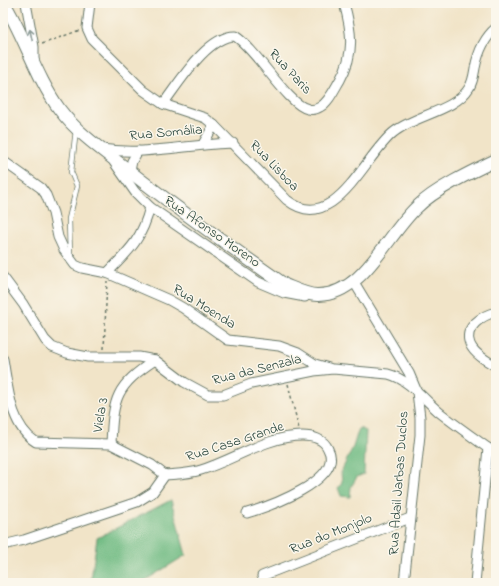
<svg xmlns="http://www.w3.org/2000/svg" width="499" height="586" viewBox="0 0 499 586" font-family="'Indie Flower',sans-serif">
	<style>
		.forest { fill: #71bb83; stroke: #487c5c }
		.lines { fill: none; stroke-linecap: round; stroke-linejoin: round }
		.service-casing { stroke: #687768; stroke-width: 6 }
		.minor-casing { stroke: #687768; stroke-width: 11 }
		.secondary-casing { stroke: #687768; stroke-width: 14 }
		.path { stroke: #687768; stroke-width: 1.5; stroke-dasharray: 3 3; stroke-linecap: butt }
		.service { stroke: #fff; stroke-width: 4.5 }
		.minor { stroke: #fff; stroke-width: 9 }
		.secondary { stroke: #fff; stroke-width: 12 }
		.oneway { stroke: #8f9e9a }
		.labels { text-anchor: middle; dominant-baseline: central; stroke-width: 3; stroke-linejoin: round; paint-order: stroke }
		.street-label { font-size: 14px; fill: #1f3d34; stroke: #fbf7ec }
	</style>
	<rect width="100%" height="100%" fill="#fbf7ec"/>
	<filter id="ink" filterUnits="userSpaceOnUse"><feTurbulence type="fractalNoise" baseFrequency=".025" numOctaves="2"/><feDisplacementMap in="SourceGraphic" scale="8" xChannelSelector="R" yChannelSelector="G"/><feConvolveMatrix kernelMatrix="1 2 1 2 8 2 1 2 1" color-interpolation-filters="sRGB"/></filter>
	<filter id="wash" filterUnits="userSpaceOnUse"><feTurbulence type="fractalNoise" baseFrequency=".012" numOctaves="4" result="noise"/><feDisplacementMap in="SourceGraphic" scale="16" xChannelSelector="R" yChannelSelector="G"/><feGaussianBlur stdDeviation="0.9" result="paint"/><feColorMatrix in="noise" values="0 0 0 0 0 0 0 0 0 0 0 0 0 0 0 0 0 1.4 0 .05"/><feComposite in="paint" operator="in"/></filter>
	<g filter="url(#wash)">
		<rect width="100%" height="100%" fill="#f1e4c8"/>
		<g class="forest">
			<path d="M359,428L366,431L364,474L357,477L351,487L350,497L341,496L338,488L342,483L341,472L353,447Z"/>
			<path d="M171,500L186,555L141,583H88L91,580L97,538Z"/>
		</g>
	</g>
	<g filter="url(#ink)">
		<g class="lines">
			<defs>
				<path id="service" d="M70,256L69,219L77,186L71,172L76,130"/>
				<g id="minor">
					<path d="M26,3L34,47V62"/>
					<path d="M90,3L87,28L92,39L143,90L163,104L205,118L214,125L287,200C334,237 365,154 394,132C415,115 455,111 469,88C473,82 474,74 475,68C478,53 484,38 496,28"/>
					<path d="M163,104C179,83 207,36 235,36C257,50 288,105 308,109C312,110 317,109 320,107C329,102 335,88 340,80C355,53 352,32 344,3"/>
					<path d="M203,144L214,125"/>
					<path d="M101,149C145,156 189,144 233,143"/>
					<path d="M3,161L41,188L46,195L53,213L58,237L64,250L75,265L82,268L107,273L169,300L183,308L228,340L279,346L298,353L315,364L329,368"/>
					<path d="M114,162L135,192L150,207L258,282L284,293L305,297"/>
					<path d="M130,171L132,161L138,151"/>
					<path d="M107,273C130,250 142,239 150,207"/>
					<path d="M3,277L23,304L45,340L52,347L67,353L88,357H139L155,360L184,382L208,395H223L251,384L314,371L333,369L388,374C408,379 424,399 439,412C458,427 477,440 496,454"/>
					<path d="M354,282L409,373L417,392L420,418V435L404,583"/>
					<path d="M496,312C483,315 463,327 470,344C474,354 487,361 496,366"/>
					<path d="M3,359C8,387 10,426 36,442L111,444L152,465L165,475"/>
					<path d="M111,444C113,397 116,386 155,360"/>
					<path d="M165,475C177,474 189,474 201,470C234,460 267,436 302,436C312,436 324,439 328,449C345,480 267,507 247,513"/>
					<path d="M3,545L24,540L137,502L153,492L165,475"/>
					<path d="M262,576L410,518"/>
					<path d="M475,583L488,448"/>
				</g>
				<path id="secondary" d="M4,3C25,37 36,77 60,110C78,134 105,152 128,170C179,210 232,248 285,285C295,289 307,295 317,295C363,296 387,234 417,207C435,189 473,171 496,160"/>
			</defs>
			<use href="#service" class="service-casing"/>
			<use href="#minor" class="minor-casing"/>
			<use href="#secondary" class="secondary-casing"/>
			<g class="path">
				<path d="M42,44L80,30"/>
				<path d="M104,349L107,281"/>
				<path d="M288,384L299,429"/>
			</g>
			<use href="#service" class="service"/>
			<use href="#minor" class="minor"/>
			<use href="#secondary" class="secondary"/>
		</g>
		<defs><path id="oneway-shaft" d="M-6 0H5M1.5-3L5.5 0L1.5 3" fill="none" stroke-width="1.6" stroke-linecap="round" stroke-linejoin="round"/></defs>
		<use class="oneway" href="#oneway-shaft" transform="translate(31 35) rotate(-102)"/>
	</g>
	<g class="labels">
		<g class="street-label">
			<text transform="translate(290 72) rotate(47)">Rua Paris</text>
			<text transform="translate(166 133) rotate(-5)">Rua Somália</text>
			<text transform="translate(274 166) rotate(46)">Rua Lisboa</text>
			<text transform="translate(212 232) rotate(35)">Rua Afonso Moreno</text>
			<text transform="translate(204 307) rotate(32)">Rua Moenda</text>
			<text transform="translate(257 370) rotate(-14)">Rua da Senzala</text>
			<text transform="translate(101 415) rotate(-80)">Viela 3</text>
			<text transform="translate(235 442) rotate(-18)">Rua Casa Grande</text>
			<text transform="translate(399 483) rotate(-86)">Rua Adail Jarbas Duclos</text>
			<text transform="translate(331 534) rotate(-22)">Rua do Monjolo</text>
		</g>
	</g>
	<rect width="499" height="586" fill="none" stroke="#fbf7ec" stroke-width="16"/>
</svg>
